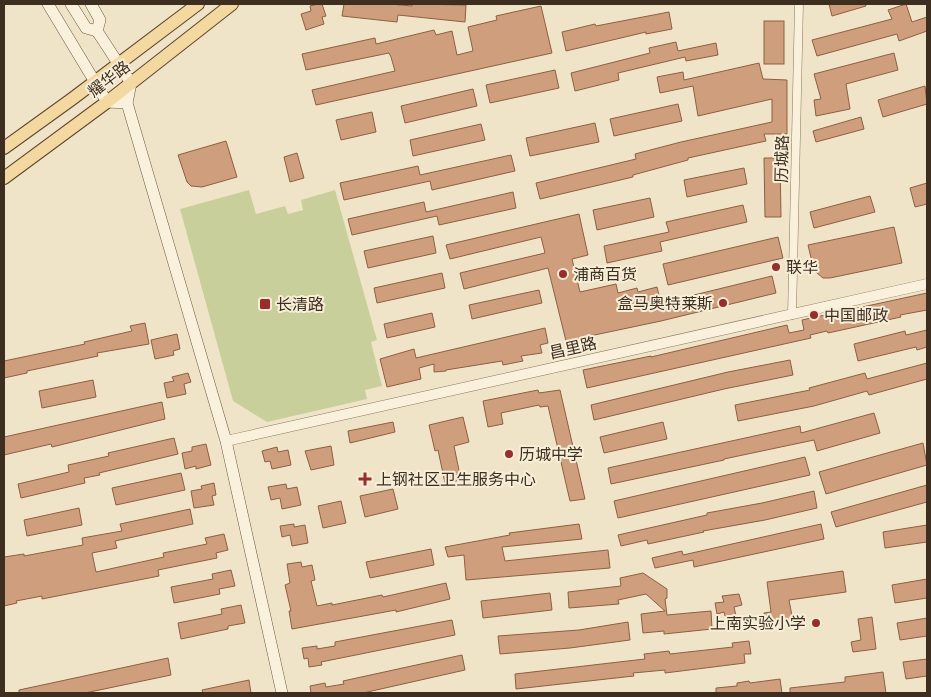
<svg xmlns="http://www.w3.org/2000/svg" width="931" height="697" viewBox="0 0 931 697" font-family="'Roboto Serif','Noto Sans SC',serif">
	<style>
		.green { fill: #c9cf9b }
		.building { fill: #cf9f7d; stroke: #8d5f41 }
		.lines { fill: none; stroke-linecap: round; stroke-linejoin: round }
		.minor-casing { stroke: #8d765c; stroke-width: 9 }
		.tertiary-casing { stroke: #8d765c; stroke-width: 11 }
		.secondary-casing { stroke: #6f573f; stroke-width: 12 }
		.primary-casing { stroke: #5b4430; stroke-width: 14 }
		.minor { stroke: #faf1dc; stroke-width: 8 }
		.tertiary { stroke: #faf1dc; stroke-width: 10 }
		.secondary { stroke: #faf1dc; stroke-width: 11 }
		.primary { stroke: #f3d9a0; stroke-width: 12 }
		.poi-dot { fill: #9e2a2b; stroke: #f7eed8; stroke-width: 2 }
		.labels { text-anchor: middle; dominant-baseline: central; stroke-width: 4; stroke-linejoin: round; paint-order: stroke }
		.street-label { font-size: 16px; fill: #3d2e20; stroke: #f7eed8 }
		.poi-label { font-size: 16px; fill: #3d2e20; stroke: #f7eed8; text-anchor: start }
	</style>
	<rect width="100%" height="100%" fill="#f0e4c8"/>
	<path class="green" d="M249,190L256,214L285,206L288,214L303,210L301,200L335,190L377,340L371,342L382,386L365,390L367,399L267,422L233,401L180,209Z"/>
	<g class="building">
		<path d="M318,4H322L326,16L322,17L324,24L306,30L301,14L311,11L310,6Z"/>
		<path d="M344,4H390L412,6V4L466,5L465,22L398,15L397,22L342,16Z"/>
		<path d="M829,4H865L866,6L832,16Z"/>
		<path d="M906,4L912,22L927,17V31L899,41L897,34L817,56L812,40L892,19L888,10Z"/>
		<path d="M541,6L552,53L316,105L312,90L395,71L391,57L389,53L306,70L302,54L375,38L376,44L434,30L436,35L452,31L457,55L473,51L468,27L497,20L496,16Z"/>
		<path d="M669,12L672,29L646,34V32L566,51L562,32L595,24L596,26Z"/>
		<rect x="764" y="21" width="20" height="43"/>
		<path d="M676,42L678,51L716,43L718,55L686,61L685,57L618,73L619,80L575,91L571,73L650,53L649,48Z"/>
		<path d="M894,53L898,70L846,84L850,109L816,116L814,100L821,99L814,74Z"/>
		<path d="M759,63L763,79L787,80V134H764L766,141L688,158V160L633,175V177L540,199L536,183L636,159L635,154L681,142L772,122V99L698,116L693,86L660,93L657,77L683,72L684,80Z"/>
		<path d="M555,70L559,88L490,103L486,85Z"/>
		<path d="M925,86L927,104L883,117L878,100Z"/>
		<path d="M473,89L477,106L405,123L401,106Z"/>
		<path d="M678,104L682,121L614,136L610,119Z"/>
		<path d="M372,112L376,132L341,140L336,120Z"/>
		<path d="M861,117L864,129L816,142L813,131Z"/>
		<path d="M595,123L599,142L530,156L526,138Z"/>
		<path d="M481,124L485,140L413,156L410,140Z"/>
		<path d="M226,141L237,177L202,187L191,186L187,182L178,155Z"/>
		<path d="M297,153L304,178L290,182L284,157Z"/>
		<path d="M511,155L515,171L432,190L430,181L344,200L340,183L418,166L420,175Z"/>
		<path d="M764,158H780L781,217H765Z"/>
		<path d="M744,168L747,184L687,197L684,180Z"/>
		<path d="M927,183V204L915,207L910,188Z"/>
		<path d="M513,192L516,208L439,225L437,216L352,235L348,219L424,202L426,212Z"/>
		<path d="M870,196L875,212L814,228L810,212Z"/>
		<path d="M650,198L654,217L597,230L593,210Z"/>
		<path d="M743,205L747,222L660,242L662,251L607,263L604,246L669,232L666,222Z"/>
		<path d="M579,214L588,255L572,259L580,292L616,284L618,293L637,288L638,292L657,287L661,303L772,276L776,293L661,321L566,341L548,268L464,289L460,273L545,253L541,237L450,259L446,245Z"/>
		<path d="M894,227L902,263L830,278H823L817,273L813,266L808,245Z"/>
		<path d="M433,236L436,253L368,268L364,251Z"/>
		<path d="M778,237L783,258L668,285L663,264Z"/>
		<path d="M442,273L445,288L377,303L374,288Z"/>
		<path d="M539,290L542,303L472,319L469,305Z"/>
		<path d="M927,293V310L900,315L901,317L828,333L827,331L810,335L811,338L587,388L583,370L651,356V357L787,325L789,333L804,330L802,320Z"/>
		<path d="M432,313L435,327L387,338L384,324Z"/>
		<path d="M145,323L149,344L97,353L98,356L27,371V373L4,378V361L85,344L84,342L132,331L130,326Z"/>
		<path d="M545,328L548,343L540,345L542,353L521,356L523,361L503,365L502,361L446,370V371L434,372V364L419,368L421,379L387,387L380,359L414,349L416,358Z"/>
		<path d="M927,330V347L917,350L916,347L858,361L854,344L905,331L906,335Z"/>
		<path d="M177,334L180,349L173,351L174,355L155,359L151,340Z"/>
		<path d="M790,360L793,375L724,389L594,420L591,405L728,372Z"/>
		<path d="M927,363V379L869,395L867,391L814,406L738,421L735,405L810,390L809,388L865,373L867,379Z"/>
		<path d="M188,373L191,382L184,384L186,394L167,398L164,383L174,381L172,377Z"/>
		<path d="M93,380L96,397L42,408L39,391Z"/>
		<path d="M538,390L539,393L560,390L585,499L570,501L548,406L540,407L539,405L501,413L503,424L488,427L483,401Z"/>
		<path d="M162,402L165,419L52,447L51,444L4,455V437Z"/>
		<path d="M874,413L880,433L817,451L814,440L724,459V460L611,484L608,468L800,426L801,433Z"/>
		<path d="M463,417L469,442L454,446L461,480L445,483L438,450L435,451L429,425Z"/>
		<path d="M393,422L395,432L350,443L348,431Z"/>
		<path d="M663,422L667,439L604,453L600,437Z"/>
		<path d="M174,438L178,454L99,473L100,475L84,478L85,483L21,498L18,484L69,472L68,465L109,456L108,453Z"/>
		<path d="M923,443L927,465L826,494L819,472Z"/>
		<path d="M206,444L211,465L196,469V466L185,469L182,453L192,451V447Z"/>
		<path d="M331,446L334,465L311,470L305,451Z"/>
		<path d="M277,447L278,452L288,450L291,465L272,469L270,461L265,462L262,451Z"/>
		<path d="M805,457L810,475L618,518L614,501Z"/>
		<path d="M181,473L185,490L116,505L112,488Z"/>
		<path d="M214,483L216,495L212,496L214,505L194,508L191,491L202,489L201,486Z"/>
		<path d="M286,484L287,489L297,487L301,505L282,509L280,498L271,500L268,487Z"/>
		<path d="M927,485V502L836,527L831,512Z"/>
		<path d="M393,489L398,509L365,517L360,496Z"/>
		<path d="M814,491L817,508L765,520L703,531L704,532L648,544L647,540L621,546L618,535L707,515V513L762,503Z"/>
		<path d="M341,501L346,523L323,528L318,506Z"/>
		<path d="M79,508L82,525L27,536L24,520Z"/>
		<path d="M190,509L193,524L115,541L117,548L92,553L96,572L164,557L163,553L207,544L205,538L224,534L228,550L216,553L217,558L158,570L159,576L42,599V596L16,601L17,603L4,606V557L24,554V556L83,545L82,538L122,531L120,524Z"/>
		<path d="M294,524V527L305,525L308,543L292,546L290,535L282,537L280,526Z"/>
		<path d="M579,524L582,539L502,547L505,561L608,550L610,568L466,580L464,555L448,557L445,547L510,535L509,533Z"/>
		<path d="M821,524L824,539L694,567L693,560L655,568L652,558L682,551L683,555Z"/>
		<path d="M927,525V542L885,548L883,532Z"/>
		<path d="M431,549L434,565L370,578L366,562Z"/>
		<path d="M301,562L302,567L312,565L315,580L311,581L317,606L332,603V605L382,595L383,597L446,583L450,599L396,612V610L292,629L289,611H291L285,585L290,583L287,564Z"/>
		<path d="M231,570L235,586L219,589L220,594L174,603L171,587L213,579L212,574Z"/>
		<path d="M843,571L846,592L789,600L793,621L766,626L764,613L771,612L767,582Z"/>
		<path d="M643,573L667,589V598L665,599L667,615L711,611L712,629L664,634V631L643,633L641,614L665,611L646,594L618,600L619,604L569,608L568,592L621,586L620,578Z"/>
		<path d="M927,579V598L895,603L892,585Z"/>
		<path d="M550,593L552,610L483,618L481,601Z"/>
		<path d="M739,594L742,605L734,607L736,616H725L724,612L717,614L715,603L724,602L722,596Z"/>
		<path d="M241,605L245,623L228,626V629L181,639L178,623L222,614L221,609Z"/>
		<path d="M872,617L876,649L853,652L851,642L861,640L858,619Z"/>
		<path d="M927,618V636L900,640L897,623Z"/>
		<path d="M452,620L455,635L321,662L322,665L309,667L308,658L304,659L302,648L317,646V649L335,646V642Z"/>
		<path d="M628,622L630,640L570,648L500,654L498,636L579,630Z"/>
		<path d="M749,641L751,654H744L745,663L665,673V670L633,673L634,676L516,689L515,674L645,659L644,654L669,651L670,654L733,647L732,643Z"/>
		<path d="M462,655L465,670L363,693H311L310,686L325,683L326,687L344,684L343,681Z"/>
		<path d="M168,658L171,675L85,693H19V690Z"/>
		<path d="M927,659V676L906,679L903,662Z"/>
		<path d="M883,672L886,693H790V688L845,682V677Z"/>
		<path d="M780,679L782,693H716V688L737,686V683L749,681L750,683Z"/>
		<path d="M249,680L251,693H203L202,690Z"/>
	</g>
	<g class="lines">
		<defs>
			<path id="minor" d="M792,315L799,4"/>
			<path id="tertiary" d="M226,441L927,284"/>
			<g id="secondary">
				<path d="M48,4L107,102L127,103"/>
				<path d="M71,4L86,28L97,31"/>
				<path d="M91,4L100,20L97,31L131,83L127,103L226,441L282,693"/>
			</g>
			<g id="primary">
				<path d="M4,148L72,99L198,4"/>
				<path d="M4,178L107,102L232,4"/>
			</g>
		</defs>
		<use href="#minor" class="minor-casing"/>
		<use href="#tertiary" class="tertiary-casing"/>
		<use href="#secondary" class="secondary-casing"/>
		<use href="#primary" class="primary-casing"/>
		<use href="#minor" class="minor"/>
		<use href="#tertiary" class="tertiary"/>
		<use href="#secondary" class="secondary"/>
		<use href="#primary" class="primary"/>
	</g>
	<g class="poi-dot">
		<circle cx="776" cy="267" r="5"/>
		<circle cx="563" cy="274" r="5"/>
		<circle cx="723" cy="303" r="5"/>
		<rect x="259" y="298" width="12" height="12" rx="2.5"/>
		<circle cx="814" cy="315" r="5"/>
		<circle cx="509" cy="454" r="5"/>
		<path d="M362.5 471.5h5v5h5v5h-5v5h-5v-5h-5v-5h5z"/>
		<circle cx="816" cy="623" r="5"/>
	</g>
	<g class="labels">
		<g class="street-label">
			<text transform="translate(109 79) rotate(-38)">耀华路</text>
			<text transform="translate(782 159) rotate(-89)">历城路</text>
			<text transform="translate(573 348) rotate(-13)">昌里路</text>
		</g>
		<g class="poi-label">
			<text x="786" y="267">联华</text>
			<text x="573" y="274">浦商百货</text>
			<text x="713" y="303" text-anchor="end">盒马奥特莱斯</text>
			<text x="276" y="304">长清路</text>
			<text x="824" y="315">中国邮政</text>
			<text x="519" y="454">历城中学</text>
			<text x="376" y="479">上钢社区卫生服务中心</text>
			<text x="806" y="623" text-anchor="end">上南实验小学</text>
		</g>
	</g>
	<rect width="931" height="697" fill="none" stroke="#3d2e20" stroke-width="10"/>
</svg>
